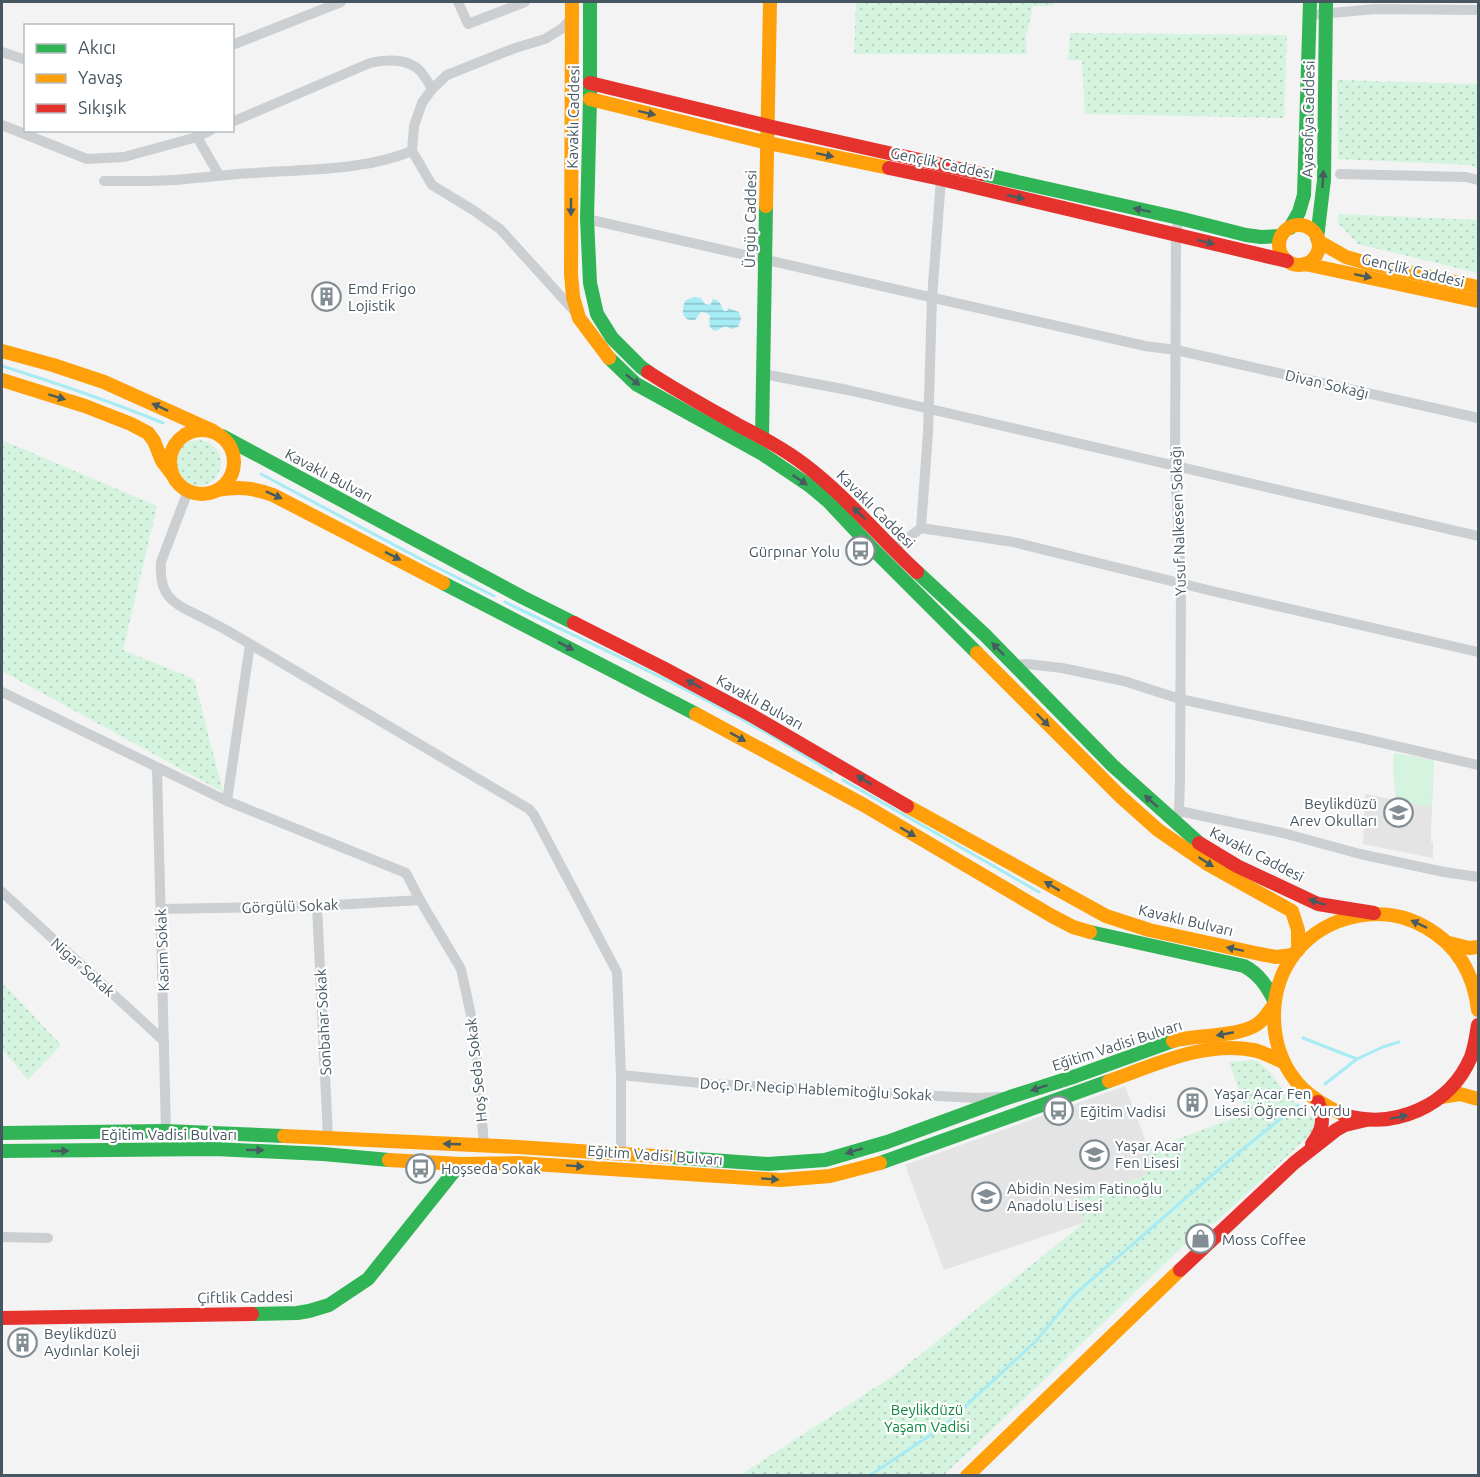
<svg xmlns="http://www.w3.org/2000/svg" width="1480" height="1477" viewBox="0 0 1480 1477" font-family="Ubuntu,sans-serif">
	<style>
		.education { fill: #e4e4e5 }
		.grass { fill: url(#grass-dots) }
		.pitch { fill: #d5f4df }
		.water { fill: url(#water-rules) }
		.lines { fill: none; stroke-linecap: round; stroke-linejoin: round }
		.stream { stroke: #a7ebf4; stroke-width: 3 }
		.street { stroke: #cbcfd2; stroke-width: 10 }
		.fast { stroke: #30b455; stroke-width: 14 }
		.slow { stroke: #ff9f0a; stroke-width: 14 }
		.jam { stroke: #e5322d; stroke-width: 14 }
		.oneway { fill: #465c60 }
		.labels { text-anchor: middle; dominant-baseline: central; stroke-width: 4.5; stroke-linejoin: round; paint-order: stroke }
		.street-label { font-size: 15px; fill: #475761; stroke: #fff }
		.poi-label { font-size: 15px; fill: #475761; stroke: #fff; text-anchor: start }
		.park-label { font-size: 15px; fill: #0e8640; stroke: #fff }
	</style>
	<defs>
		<pattern id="grass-dots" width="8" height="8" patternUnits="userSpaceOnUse" patternTransform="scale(1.5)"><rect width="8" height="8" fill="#d5f4df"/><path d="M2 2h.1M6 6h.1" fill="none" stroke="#b8d3c2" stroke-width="1.8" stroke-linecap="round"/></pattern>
		<pattern id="water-rules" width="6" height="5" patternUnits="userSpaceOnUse" patternTransform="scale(1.5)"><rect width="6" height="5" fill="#a7ebf4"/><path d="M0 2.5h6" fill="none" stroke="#8ac1c9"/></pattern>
	</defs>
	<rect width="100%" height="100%" fill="#f3f3f3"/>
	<g class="education">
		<path d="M1394,753L1434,760L1431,830V842H1433V858L1363,844L1365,794L1396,800L1393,769Z"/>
		<path d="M1125,1086L1152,1158L1151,1169L1146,1175L1078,1200L1086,1222L944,1270L905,1165Z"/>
	</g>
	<g class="grass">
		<path d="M856,2H1054L1053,6H1033L1026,37L1027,54H854Z"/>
		<path d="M1070,33L1287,35L1284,118L1085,114L1082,60H1068Z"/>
		<path d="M1337,80L1478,84V169L1471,165L1338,159Z"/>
		<path d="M1339,214L1478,220V273L1358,244L1338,223Z"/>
		<path d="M2,440L157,506L123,650L194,679L223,792L2,671Z"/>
		<circle cx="198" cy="463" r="23"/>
		<path d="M2,982L61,1045L28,1080L2,1049Z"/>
		<path d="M1253,1060C1273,1068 1279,1089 1294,1102C1303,1110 1308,1111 1316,1122L1313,1132L1215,1223L1204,1226C1117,1309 1032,1393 944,1475L739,1476L896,1374L1085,1222L1077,1200L1146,1175C1153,1167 1152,1160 1148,1150L1247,1113L1229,1062Z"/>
	</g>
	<path class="pitch" d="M1394,753L1434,760L1431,807L1396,800L1393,769Z"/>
	<path class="water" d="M694,297L701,298L705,304L710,305L713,299C721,301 720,304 724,311H727L728,308L739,312L741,319L738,327L731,329C724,324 722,329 715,331C708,328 709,323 710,316C708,313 705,312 701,312L695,320C681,322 681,308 686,300Z"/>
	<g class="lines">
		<g class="stream">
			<path d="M2,366C56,383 110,401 163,423"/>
			<path d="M261,474L430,564L494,596"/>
			<path d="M505,602C615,656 729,705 832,773"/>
			<path d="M843,780L1039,892"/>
			<path d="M1303,1038L1357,1059"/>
			<path d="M1325,1084L1357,1059L1383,1047L1399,1042"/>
			<path d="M869,1476L944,1426L1036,1341L1074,1295L1239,1152L1298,1105"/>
		</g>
		<g class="street">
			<path d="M458,2L468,24L525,2"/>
			<path d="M1310,15L1375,9L1478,10"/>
			<path d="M572,17L563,28L545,39L515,48L447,75L432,89L422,103L414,126L412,151L432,185L473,210L500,229L576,313"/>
			<path d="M232,45L341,2"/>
			<path d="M2,52L26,60"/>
			<path d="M232,122L370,63C386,59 409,58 421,72C425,77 429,83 432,89"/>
			<path d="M2,125L87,159L124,157L197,137L211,130"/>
			<path d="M197,137L219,175"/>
			<path d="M1340,174L1466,177L1478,180"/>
			<path d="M104,181C132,181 159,182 186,179C209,177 232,174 255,173C308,169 363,171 412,151"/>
			<path d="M587,219L1145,346L1176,350L1478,418"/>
			<path d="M763,374L848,390L1478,536"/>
			<path d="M188,491L161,562C158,603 180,605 209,621C223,628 237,636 250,644L529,809L534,815L617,972L621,1075V1154"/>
			<path d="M921,528L1013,542L1212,591L1478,652"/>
			<path d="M893,550L921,528L928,433L932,298L941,179"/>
			<path d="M1014,665L1027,664L1062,668L1124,681L1180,699L1361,738L1478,765"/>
			<path d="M2,692L227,801L406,873L420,900L461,969L475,1034L484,1145"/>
			<path d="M157,768L166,1131"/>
			<path d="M227,801L250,644"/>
			<path d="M1179,811L1283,833L1360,854L1444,872L1478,877"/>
			<path d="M1175,822L1179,811L1180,780L1181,583L1175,465L1176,235L1179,218"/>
			<path d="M2,892L164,1041"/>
			<path d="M317,906L328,1138"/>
			<path d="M161,909L317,906L420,900"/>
			<path d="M621,1075L710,1084L977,1098L1001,1097"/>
			<path d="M2,1237L48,1238"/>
		</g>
		<g class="fast">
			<path d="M590,2V99L587,219L590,283L597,314L612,338L641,367L648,372"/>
			<path d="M982,174L1179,218L1246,235L1261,237L1281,236"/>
			<path d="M1290,228L1299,212L1304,195L1310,2"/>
			<path d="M1317,238L1324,180L1326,2"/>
			<path d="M609,358L636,384L761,453L810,486L829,502L873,549L977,653"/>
			<path d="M222,436L522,597L574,623"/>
			<path d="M762,438L766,206"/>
			<path d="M917,572L985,635L1112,765L1199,843"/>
			<path d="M443,583L696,714"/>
			<path d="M1090,932L1244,966C1259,974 1266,985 1274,1000"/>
			<path d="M2,1133L166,1131L284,1136"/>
			<path d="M2,1151L215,1149L323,1154L389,1160"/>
			<path d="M669,1157L768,1164L825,1160L887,1142L1010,1097L1076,1076L1173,1041"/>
			<path d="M880,1163L1109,1081"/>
			<path d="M252,1314L297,1313L309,1311L329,1305L368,1279L460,1164"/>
		</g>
		<g class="slow">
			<path d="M572,2L571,274L573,297L579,318L609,358"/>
			<path d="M590,99L768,143L889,168"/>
			<path d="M766,206L770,2"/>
			<circle cx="1299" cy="245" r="20"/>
			<path d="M1318,241L1346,257L1367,263L1478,287"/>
			<path d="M1305,264L1478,301"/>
			<path d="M2,351L53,365L104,382L213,431"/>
			<path d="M2,380L85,406L131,424L148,433L154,441L162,461L172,474"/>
			<circle cx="202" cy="462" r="32"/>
			<path d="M218,490C238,486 254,488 273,495L443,583"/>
			<path d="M977,653L1121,797L1158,830L1209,865L1292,911L1298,930V950"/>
			<path d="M696,714L862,804L1052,916L1073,927L1090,932"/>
			<path d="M907,806L1106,916L1149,930L1260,954L1276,957L1293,955"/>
			<path d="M1449,943L1469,948L1478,947"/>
			<path d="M1173,1041C1196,1034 1245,1038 1261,1021C1266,1017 1269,1011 1273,1006"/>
			<path d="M1109,1081C1155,1065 1203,1041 1253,1050C1264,1052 1273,1058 1283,1062"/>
			<path d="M1441,1097L1460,1094L1478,1099"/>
			<path d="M1344,1115C1329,1108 1314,1100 1302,1088C1267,1052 1265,992 1295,953C1326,914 1384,902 1427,928C1458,946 1474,975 1478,1010"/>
			<path d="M284,1136L518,1147L669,1157"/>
			<path d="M389,1160L460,1164L518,1163L781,1180L830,1176L880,1163"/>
			<path d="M967,1476L1180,1270"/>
		</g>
		<g class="jam">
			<path d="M590,83L768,126L982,174"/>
			<path d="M889,168L941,179L1287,261"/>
			<path d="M648,372C677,391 708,408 738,425C761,437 784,449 805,465C846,496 879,537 917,572"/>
			<path d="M574,623L663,668L751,715L907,806"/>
			<path d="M1199,843L1237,866L1318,904L1374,913"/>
			<path d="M1344,1115C1395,1130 1450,1106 1471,1057C1475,1046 1476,1036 1478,1025"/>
			<path d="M1312,1144C1323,1130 1325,1119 1318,1102"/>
			<path d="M1180,1270L1294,1163L1336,1130L1345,1125L1366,1120"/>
			<path d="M2,1318L252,1314"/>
		</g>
	</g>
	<defs><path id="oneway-solid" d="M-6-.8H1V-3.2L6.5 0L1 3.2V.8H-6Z" transform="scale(1.5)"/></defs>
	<g class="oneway">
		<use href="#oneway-solid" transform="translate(647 113) rotate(14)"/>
		<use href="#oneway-solid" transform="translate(825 155) rotate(12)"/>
		<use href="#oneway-solid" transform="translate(1323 179) rotate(-87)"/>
		<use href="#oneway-solid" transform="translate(1016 197) rotate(13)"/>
		<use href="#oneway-solid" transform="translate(571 207) rotate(90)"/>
		<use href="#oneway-solid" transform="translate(1142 210) rotate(-168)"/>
		<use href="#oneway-solid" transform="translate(1206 242) rotate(14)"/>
		<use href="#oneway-solid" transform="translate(1363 276) rotate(12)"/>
		<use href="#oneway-solid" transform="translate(633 380) rotate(38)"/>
		<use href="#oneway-solid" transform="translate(57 397) rotate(17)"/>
		<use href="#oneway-solid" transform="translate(160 407) rotate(-155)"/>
		<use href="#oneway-solid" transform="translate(800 480) rotate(34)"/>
		<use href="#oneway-solid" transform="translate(274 495) rotate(24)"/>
		<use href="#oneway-solid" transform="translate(859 513) rotate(-136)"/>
		<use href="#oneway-solid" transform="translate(393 556) rotate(27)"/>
		<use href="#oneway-solid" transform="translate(566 646) rotate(27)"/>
		<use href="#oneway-solid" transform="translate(998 649) rotate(-134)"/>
		<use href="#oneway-solid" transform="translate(694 684) rotate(-152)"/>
		<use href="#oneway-solid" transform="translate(1043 720) rotate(45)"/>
		<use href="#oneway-solid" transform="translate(738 737) rotate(29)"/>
		<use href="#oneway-solid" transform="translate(864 780) rotate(-149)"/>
		<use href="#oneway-solid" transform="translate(1151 801) rotate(-138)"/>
		<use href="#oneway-solid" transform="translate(908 832) rotate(31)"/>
		<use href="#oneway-solid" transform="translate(1206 862) rotate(33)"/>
		<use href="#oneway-solid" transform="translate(1052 886) rotate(-149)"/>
		<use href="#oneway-solid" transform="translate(1317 902) rotate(-161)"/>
		<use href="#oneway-solid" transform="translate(1419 924) rotate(-155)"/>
		<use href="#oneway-solid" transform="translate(1235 949) rotate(-168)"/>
		<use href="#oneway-solid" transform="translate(1225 1034) rotate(169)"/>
		<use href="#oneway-solid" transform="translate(1039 1088) rotate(162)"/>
		<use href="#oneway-solid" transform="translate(1399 1117) rotate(-12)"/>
		<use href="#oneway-solid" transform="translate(452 1144) rotate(-178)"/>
		<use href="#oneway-solid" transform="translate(255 1150) rotate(1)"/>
		<use href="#oneway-solid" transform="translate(60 1151) rotate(-1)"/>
		<use href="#oneway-solid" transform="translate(854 1151) rotate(164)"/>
		<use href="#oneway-solid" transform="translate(575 1166) rotate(4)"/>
		<use href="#oneway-solid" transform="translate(770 1179) rotate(4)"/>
	</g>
	<defs>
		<symbol id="building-ring" viewBox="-11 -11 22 22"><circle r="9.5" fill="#fff" stroke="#838e94" stroke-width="1.5"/><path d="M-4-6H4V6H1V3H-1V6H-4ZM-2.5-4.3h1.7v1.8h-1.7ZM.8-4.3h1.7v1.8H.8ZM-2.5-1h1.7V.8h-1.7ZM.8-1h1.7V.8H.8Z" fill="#838e94"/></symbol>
		<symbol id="bus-ring" viewBox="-11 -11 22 22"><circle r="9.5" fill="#fff" stroke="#838e94" stroke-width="1.5"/><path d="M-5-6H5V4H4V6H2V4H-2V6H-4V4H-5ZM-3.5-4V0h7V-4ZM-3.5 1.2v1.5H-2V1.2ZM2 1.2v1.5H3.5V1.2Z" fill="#838e94"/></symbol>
		<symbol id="school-ring" viewBox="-11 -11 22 22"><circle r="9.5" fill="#fff" stroke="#838e94" stroke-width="1.5"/><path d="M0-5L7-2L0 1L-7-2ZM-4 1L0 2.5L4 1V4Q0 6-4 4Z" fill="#838e94"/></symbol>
		<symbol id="shop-ring" viewBox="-11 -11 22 22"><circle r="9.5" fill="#fff" stroke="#838e94" stroke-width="1.5"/><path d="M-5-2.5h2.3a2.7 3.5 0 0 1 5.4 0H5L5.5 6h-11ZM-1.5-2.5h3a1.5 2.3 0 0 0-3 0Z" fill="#838e94"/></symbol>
	</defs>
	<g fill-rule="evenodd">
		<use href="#building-ring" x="310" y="280" width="33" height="33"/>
		<use href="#bus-ring" x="844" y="534" width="33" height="33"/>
		<use href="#school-ring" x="1382" y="796" width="33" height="33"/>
		<use href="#building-ring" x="1176" y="1086" width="33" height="33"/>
		<use href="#bus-ring" x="1042" y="1094" width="33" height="33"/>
		<use href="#school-ring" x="1078" y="1138" width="33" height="33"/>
		<use href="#bus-ring" x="404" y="1152" width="33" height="33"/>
		<use href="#school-ring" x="970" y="1180" width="33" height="33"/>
		<use href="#shop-ring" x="1184" y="1222" width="33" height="33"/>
		<use href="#building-ring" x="6" y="1326" width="33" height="33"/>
	</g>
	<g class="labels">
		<g class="street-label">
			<text transform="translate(573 117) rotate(-89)">Kavaklı Caddesi</text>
			<text transform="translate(1308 119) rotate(-89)">Ayasofya Caddesi</text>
			<text transform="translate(942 163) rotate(12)">Gençlik Caddesi</text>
			<text transform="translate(750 219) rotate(-89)">Ürgüp Caddesi</text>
			<text transform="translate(1413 270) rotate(13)">Gençlik Caddesi</text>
			<text transform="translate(1327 384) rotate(13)">Divan Sokağı</text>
			<text transform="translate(329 475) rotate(28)">Kavaklı Bulvarı</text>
			<text transform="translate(876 509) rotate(45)">Kavaklı Caddesi</text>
			<text transform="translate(1178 521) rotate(-92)">Yusuf Nalkesen Sokağı</text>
			<text transform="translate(760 702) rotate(29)">Kavaklı Bulvarı</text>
			<text transform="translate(1257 854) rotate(27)">Kavaklı Caddesi</text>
			<text transform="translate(290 906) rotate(-2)">Görgülü Sokak</text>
			<text transform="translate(1186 920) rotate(13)">Kavaklı Bulvarı</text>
			<text transform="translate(162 950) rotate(-92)">Kasım Sokak</text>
			<text transform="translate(83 967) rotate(42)">Nigar Sokak</text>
			<text transform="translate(323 1022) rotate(-93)">Sonbahar Sokak</text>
			<text transform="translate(1117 1045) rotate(-18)">Eğitim Vadisi Bulvarı</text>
			<text transform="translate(476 1070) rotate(-96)">Hoş Seda Sokak</text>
			<text transform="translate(816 1089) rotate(3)">Doç. Dr. Necip Hablemitoğlu Sokak</text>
			<text x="169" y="1134">Eğitim Vadisi Bulvarı</text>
			<text transform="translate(655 1155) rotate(4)">Eğitim Vadisi Bulvarı</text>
			<text transform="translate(245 1297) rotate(-1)">Çiftlik Caddesi</text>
		</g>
		<g class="poi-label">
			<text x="348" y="288">Emd Frigo<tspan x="348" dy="17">Lojistik</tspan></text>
			<text x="840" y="551" text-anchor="end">Gürpınar Yolu</text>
			<text x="1377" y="803" text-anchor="end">Beylikdüzü<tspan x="1377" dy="17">Arev Okulları</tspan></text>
			<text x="1214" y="1093">Yaşar Acar Fen<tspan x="1214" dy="17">Lisesi Öğrenci Yurdu</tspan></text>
			<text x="1080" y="1111">Eğitim Vadisi</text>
			<text x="1115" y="1145">Yaşar Acar<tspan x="1115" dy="17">Fen Lisesi</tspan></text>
			<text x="441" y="1168">Hoşseda Sokak</text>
			<text x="1007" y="1188">Abidin Nesim Fatinoğlu<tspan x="1007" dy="17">Anadolu Lisesi</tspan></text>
			<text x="1222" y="1239">Moss Coffee</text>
			<text x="44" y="1333">Beylikdüzü<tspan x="44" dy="17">Aydınlar Koleji</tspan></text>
		</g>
		<g class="park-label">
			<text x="927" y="1409">Beylikdüzü<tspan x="927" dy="17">Yaşam Vadisi</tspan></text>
		</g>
	</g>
	<rect width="1480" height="1477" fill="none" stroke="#475761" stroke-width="6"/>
	<rect x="24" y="24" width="210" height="108" fill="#ffffff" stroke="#b5bcc0" stroke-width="1.5"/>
	<rect x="36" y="44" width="30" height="9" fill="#30b455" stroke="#b5bcc0" stroke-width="1.5"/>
	<text x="78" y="54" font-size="18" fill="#475761">Akıcı</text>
	<rect x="36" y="74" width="30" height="9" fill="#ff9f0a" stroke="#b5bcc0" stroke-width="1.5"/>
	<text x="78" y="84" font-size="18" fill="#475761">Yavaş</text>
	<rect x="36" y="104" width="30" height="9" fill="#e5322d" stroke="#b5bcc0" stroke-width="1.5"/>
	<text x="78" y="114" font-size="18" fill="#475761">Sıkışık</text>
</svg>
